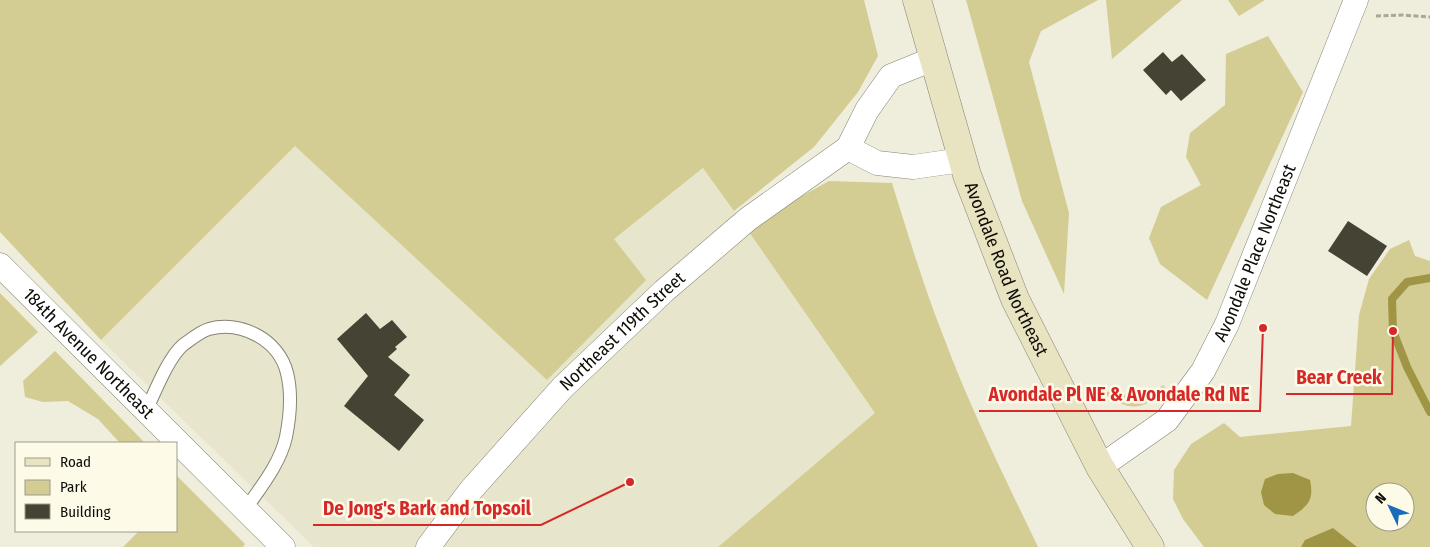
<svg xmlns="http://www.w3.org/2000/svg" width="1430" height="547" viewBox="0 0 1430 547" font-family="'Fira Sans Condensed',sans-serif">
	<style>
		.built { fill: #e7e5cb }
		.green { fill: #d3cc93; fill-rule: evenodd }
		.water { fill: #9f9544 }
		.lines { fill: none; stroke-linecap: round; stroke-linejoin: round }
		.stream { stroke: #9f9544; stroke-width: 8 }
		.building { fill: #454334 }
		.service-casing { stroke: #868474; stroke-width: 14 }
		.minor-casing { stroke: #868474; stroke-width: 25 }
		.secondary-casing { stroke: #868474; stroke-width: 29 }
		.path { stroke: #a8a799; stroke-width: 3; stroke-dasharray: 5 2.5; stroke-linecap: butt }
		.service { stroke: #fff; stroke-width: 12 }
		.minor { stroke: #fff; stroke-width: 24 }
		.secondary { stroke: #e8e4c1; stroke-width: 28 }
		.labels { text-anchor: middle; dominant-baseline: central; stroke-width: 5; stroke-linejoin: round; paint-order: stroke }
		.street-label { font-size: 18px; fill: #0d0c07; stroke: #fdfbe8 }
		.leader { fill: none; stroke: #d62828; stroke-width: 2 }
		.callout-dot { fill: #d62828; stroke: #fdfbe8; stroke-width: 2 }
		.callout-label { font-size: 19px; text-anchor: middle; font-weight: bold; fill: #d62828; stroke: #fdfbe8; stroke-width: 5; stroke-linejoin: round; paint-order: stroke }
	</style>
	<rect width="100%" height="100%" fill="#efeddb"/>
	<path class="built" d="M295,146L547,379L614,239L704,168L876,413L718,547H314L101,340Z"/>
	<g class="green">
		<path d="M0,0H864L878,56L858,92L814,147L734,211L703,168L614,239L646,280L547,380L295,146L101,340L0,232Z"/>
		<path d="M966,0H1098L1041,31L1029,62L1069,213L1064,294L1022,201Z"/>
		<path d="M1106,0H1182L1112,59Z"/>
		<path d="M1228,0H1265L1239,16Z"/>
		<path d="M1268,36L1303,92L1207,300L1160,264L1149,238L1161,207L1201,185L1186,157L1190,133L1225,105L1226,54Z"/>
		<path d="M829,181L892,183C908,235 924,287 944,338C971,410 1005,478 1038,547H718L875,413L749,232L777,210Z"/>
		<path d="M1409,240L1415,256L1430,261V547H1204L1183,519L1173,499L1174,470L1191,444L1224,423L1240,437L1351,426L1359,315L1369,279L1390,249ZM1375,492H1405V522H1375Z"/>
		<path d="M0,293L38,332L0,366Z"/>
		<path d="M55,351L145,443H120L98,419L68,401L43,402L25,397L23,381Z"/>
		<path d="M1163,385L1167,390C1139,412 1131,411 1102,393L1113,391L1137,398L1150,396Z"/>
		<path d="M176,475L245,544L243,547H123L139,531H176Z"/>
	</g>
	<g class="water">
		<path d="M1293,473L1310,480C1314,500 1309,505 1293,516L1275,514L1264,505L1261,492L1265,479L1278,474Z"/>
		<path d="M1333,528L1357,547H1301L1305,540Z"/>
	</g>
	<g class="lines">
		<path class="stream" d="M1430,278L1407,282L1392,299L1393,331L1407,367L1430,412"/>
	</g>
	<g class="building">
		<path d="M1163,52L1172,62L1182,54L1206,80L1181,101L1171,90L1166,95L1143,70Z"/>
		<path d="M1348,221L1387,246L1367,276L1328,251Z"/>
		<path d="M366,313L380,329L392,320L407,337L395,347L397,349L388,357L410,375L394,395L424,420L399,451L344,406L368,376L337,339Z"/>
	</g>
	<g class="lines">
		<defs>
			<path id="service" d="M146,411C155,392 168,358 183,345C190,340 201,331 209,329C241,320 279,340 287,373C292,393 290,417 286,437C280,464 260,488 245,510"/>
			<g id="minor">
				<path d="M848,148L877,163L913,167L962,160"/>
				<path id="s1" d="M0,265L283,547"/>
				<path id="s2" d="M1100,467L1167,420L1203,371L1227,324L1356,0"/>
				<path id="s3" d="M428,547L471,490L563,387L664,291L748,219L848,148L867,110L891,76L933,59"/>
			</g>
			<g id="secondary">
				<path id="s4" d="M917,0L967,175L1015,299L1100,467L1150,547"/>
			</g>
		</defs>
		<use href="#service" class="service-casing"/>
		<use href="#minor" class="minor-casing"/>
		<use href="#secondary" class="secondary-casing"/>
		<path class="path" d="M1376,16L1402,15L1430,17"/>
		<use href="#service" class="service"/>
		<use href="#minor" class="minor"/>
		<use href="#secondary" class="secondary"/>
	</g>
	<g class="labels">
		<g class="street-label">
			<text stroke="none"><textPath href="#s2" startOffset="272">Avondale Place Northeast</textPath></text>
			<text stroke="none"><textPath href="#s4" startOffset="284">Avondale Road Northeast</textPath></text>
			<text stroke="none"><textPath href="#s3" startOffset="291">Northeast 119th Street</textPath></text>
			<text stroke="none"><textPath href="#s1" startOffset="125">184th Avenue Northeast</textPath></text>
		</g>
	</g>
	<path class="leader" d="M1393 331L1392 394H1286M1263 328L1260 411H979M630 482L541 525H313"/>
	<g class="callout-dot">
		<circle cx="1393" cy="331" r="5"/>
		<circle cx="1263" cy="328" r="5"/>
		<circle cx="630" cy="482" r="5"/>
	</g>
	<g class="callout-label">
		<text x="1339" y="384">Bear Creek</text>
		<text x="1119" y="401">Avondale Pl NE &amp; Avondale Rd NE</text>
		<text x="427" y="515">De Jong's Bark and Topsoil</text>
	</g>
	<rect x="15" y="442" width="162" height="90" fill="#fdfbe8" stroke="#9d9b8e"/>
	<rect x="25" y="458" width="25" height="8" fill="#e8e4c1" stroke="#9d9b8e"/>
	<text x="60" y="467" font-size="15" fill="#0d0c07">Road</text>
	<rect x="25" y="480" width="25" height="15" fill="#d3cc93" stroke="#9d9b8e"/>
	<text x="60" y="492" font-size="15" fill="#0d0c07">Park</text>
	<rect x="25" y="504" width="25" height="15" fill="#454334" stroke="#9d9b8e"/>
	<text x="60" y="517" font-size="15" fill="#0d0c07">Building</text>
	<g transform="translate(1390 507) rotate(313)"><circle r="24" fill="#fdfbe8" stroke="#9d9b8e"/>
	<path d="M0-4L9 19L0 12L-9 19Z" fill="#1a6cbb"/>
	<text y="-8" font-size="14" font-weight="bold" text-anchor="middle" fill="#0d0c07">N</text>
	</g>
</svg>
